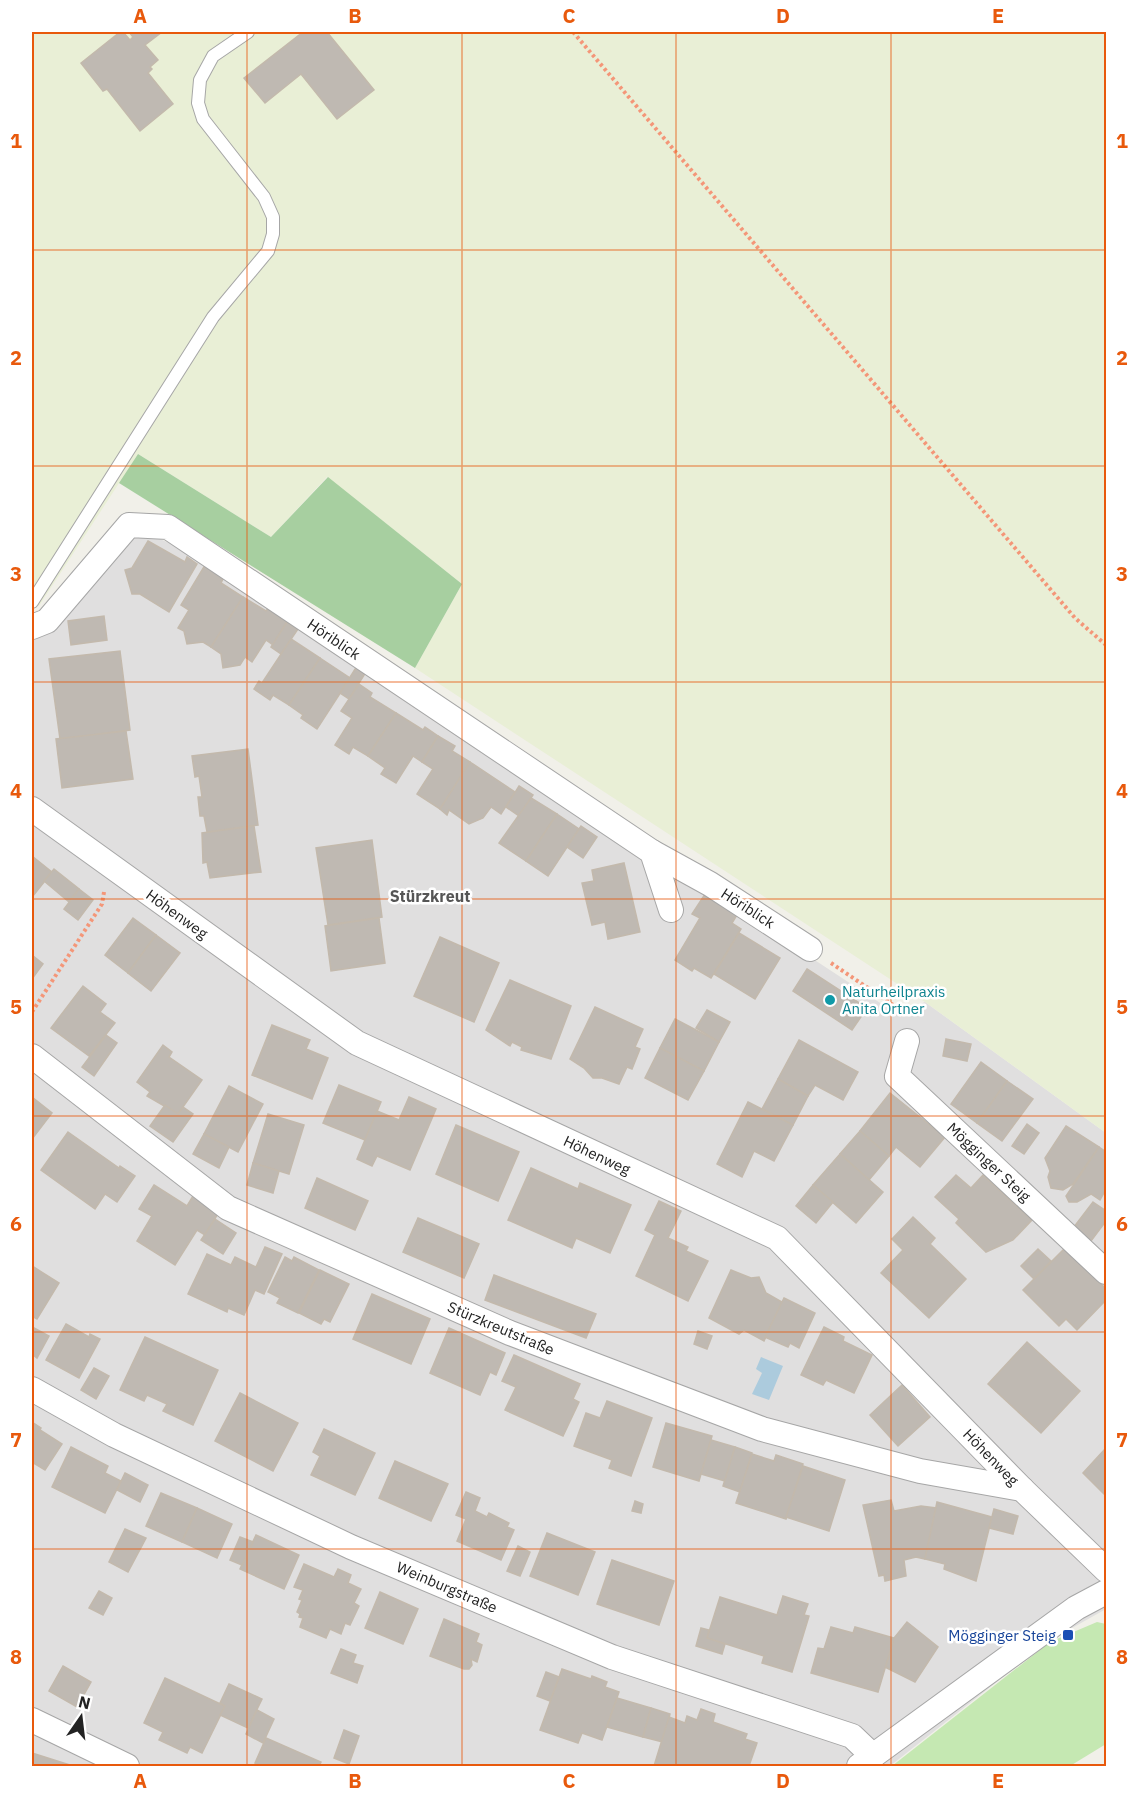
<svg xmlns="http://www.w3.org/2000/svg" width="1138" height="1798" viewBox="0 0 1138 1798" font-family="'IBM Plex Sans',sans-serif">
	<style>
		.residential { fill: #e0dfdf }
		.farmland { fill: #e9efd6 }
		.grass { fill: #c5e8b2 }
		.forest { fill: #a7cfa0 }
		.water { fill: #accbdd }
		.building { fill: #bfb9b2; stroke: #c3b9ac; stroke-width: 1.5 }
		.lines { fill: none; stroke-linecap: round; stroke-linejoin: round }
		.service-casing { stroke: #a6a6a6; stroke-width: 14 }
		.minor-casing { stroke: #a6a6a6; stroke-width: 26 }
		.path { stroke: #f49678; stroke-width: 4; stroke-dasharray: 3 3; stroke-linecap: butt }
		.service { stroke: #fff; stroke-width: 12 }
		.minor { stroke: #fff; stroke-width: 24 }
		.grid { fill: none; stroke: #e8590c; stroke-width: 1.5; stroke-opacity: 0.55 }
		.culture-dot { fill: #0f9aa8; stroke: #fff; stroke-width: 2 }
		.transit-dot { fill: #1a4fb4; stroke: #fff; stroke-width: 2 }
		.labels { text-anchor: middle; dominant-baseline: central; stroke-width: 5; stroke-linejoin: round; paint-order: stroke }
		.street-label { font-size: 15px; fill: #222; stroke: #fff }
		.culture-label { font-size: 15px; fill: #0d838f; stroke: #fff; text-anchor: start }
		.transit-label { font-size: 15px; fill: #164399; stroke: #fff; text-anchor: end }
		.neighbourhood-label { font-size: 16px; font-weight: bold; fill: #555; stroke: #fff }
		.neatline { fill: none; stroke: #e8590c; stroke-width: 2 }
		.grid-label { font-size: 20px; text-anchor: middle; font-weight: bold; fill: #e8590c }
	</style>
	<rect width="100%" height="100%" fill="#f1f0e9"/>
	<path class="residential" d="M135,537L160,539L199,556L897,1014L925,1002L1106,1133V1609L1049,1641L890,1766H32V641L55,630Z"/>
	<path class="farmland" d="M32,32H1106V1133L925,1002L415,668L462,584L327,477L271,537L138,454L39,606L32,600Z"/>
	<path class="grass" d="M1097,1622L1106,1624V1744L1070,1766H892L1050,1642Z"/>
	<path class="forest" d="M138,454L271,537L328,477L462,584L415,668L119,483Z"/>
	<path class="water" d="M761,1357L783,1366L769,1400L752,1394L762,1373L756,1369Z"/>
	<g class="building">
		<path d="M120,32H123L130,40L133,37L129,32H162L145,45L158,60L150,67L152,69L148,73L173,104L140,131L107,89L103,91L81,63Z"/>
		<path d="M303,32H327L374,90L337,119L301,74L265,103L244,78Z"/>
		<path d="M148,541L185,562L187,557L197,564L169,612L140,594H132L125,570L132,568Z"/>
		<path d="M205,565L223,579L221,583L243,597L211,647L203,642L187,644L184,631L178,628L189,610L181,605Z"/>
		<path d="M243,597L266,611L269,607L288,620L273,645L266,640L252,662L245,657L240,665L223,668L221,654L211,647Z"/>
		<path d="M104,616L107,640L71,645L68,621Z"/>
		<path d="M287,622L298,629L281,654L271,647Z"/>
		<path d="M291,639L320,658L289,705L273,695L270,700L254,689L259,681L262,683Z"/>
		<path d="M120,651L130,730L60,739L49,659Z"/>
		<path d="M320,658L350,678L317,729L301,718L303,715L289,705Z"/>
		<path d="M357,666L366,672L349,699L340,693Z"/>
		<path d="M359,684L372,693L370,697L396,713L368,756L353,747L349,754L335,745L352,718L341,711Z"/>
		<path d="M396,713L423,730L425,727L438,736L422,762L413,756L396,783L381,774L385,768L368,756Z"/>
		<path d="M126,731L133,779L62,788L56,739Z"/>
		<path d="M438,736L455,746L452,751L470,762L440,809L417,794L433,769L422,762Z"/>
		<path d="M248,749L258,825L207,832L204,816H200L198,797H202L199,776L195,777L192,756Z"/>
		<path d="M470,762L515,792L501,814L491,807L483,818L469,824L449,810L447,815L440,809Z"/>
		<path d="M519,786L533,795L519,816L506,807Z"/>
		<path d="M531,798L557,814L526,861L499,843Z"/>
		<path d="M557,814L579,829L548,876L526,861Z"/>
		<path d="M254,826L261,872L210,878L207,862L203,863L202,833Z"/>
		<path d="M581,826L597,837L583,858L567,847Z"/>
		<path d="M372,840L382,917L328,925L316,848Z"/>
		<path d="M32,856L52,872L32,897Z"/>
		<path d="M624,863L640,932L608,939L605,922L592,925L582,883L594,881L592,870Z"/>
		<path d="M54,869L79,889L69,902L44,881Z"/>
		<path d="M79,889L93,900L78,920L64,909Z"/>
		<path d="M707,891L737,915L732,923L741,929L711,978L694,968L692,971L675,960L700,918L692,914Z"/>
		<path d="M133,918L156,935L128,973L105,955Z"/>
		<path d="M379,918L385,963L331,971L325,926Z"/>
		<path d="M739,933L780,958L755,999L714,974Z"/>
		<path d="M156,935L180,953L151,991L128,973Z"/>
		<path d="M440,937L499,963L474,1022L414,996Z"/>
		<path d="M32,955L43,964L32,979Z"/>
		<path d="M807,969L867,1008L852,1030L793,991Z"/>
		<path d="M510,980L571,1006L551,1059L521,1050L522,1047L512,1042L510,1046L486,1030Z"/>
		<path d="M83,986L106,1004L100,1012L115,1023L89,1056L51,1028Z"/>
		<path d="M595,1007L643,1029L635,1047L640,1049L632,1069L627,1067L619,1084L602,1078H593L584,1068L570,1059Z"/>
		<path d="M707,1010L730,1022L719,1042L696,1028Z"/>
		<path d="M675,1019L719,1042L704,1071L660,1048Z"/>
		<path d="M272,1025L310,1040L306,1049L328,1058L312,1099L252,1075Z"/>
		<path d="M106,1035L117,1043L94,1076L82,1067Z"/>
		<path d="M946,1039L971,1044L967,1061L943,1056Z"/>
		<path d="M799,1040L858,1072L843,1100L815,1085L808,1096L778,1079Z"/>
		<path d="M163,1045L172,1052L169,1057L202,1080L178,1114L147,1096L150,1092L137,1082Z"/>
		<path d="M660,1048L704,1071L688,1100L645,1078Z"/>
		<path d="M981,1062L1007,1081L977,1123L951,1104Z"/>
		<path d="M778,1079L808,1096L793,1125L762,1109Z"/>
		<path d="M1007,1081L1033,1099L1002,1141L977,1123Z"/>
		<path d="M339,1085L381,1102L365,1140L323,1123Z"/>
		<path d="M229,1086L263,1104L238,1152L204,1134Z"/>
		<path d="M890,1093L945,1137L920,1167L896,1147L889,1156L860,1131Z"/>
		<path d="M32,1097L52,1113L32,1139Z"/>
		<path d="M409,1097L436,1109L410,1170L377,1156L372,1166L357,1159L377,1111L399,1120Z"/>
		<path d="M748,1102L793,1125L774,1161L754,1151L742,1177L717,1164Z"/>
		<path d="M165,1105L178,1114L183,1107L193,1114L173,1142L150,1126Z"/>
		<path d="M268,1114L304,1125L289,1174L253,1163Z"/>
		<path d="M1027,1124L1039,1133L1024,1154L1012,1146Z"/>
		<path d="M456,1125L519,1152L498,1201L436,1174Z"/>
		<path d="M1066,1126L1099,1147L1073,1184L1063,1190L1051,1188L1048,1177L1050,1171L1045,1158Z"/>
		<path d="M860,1131L889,1156L869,1180L840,1154Z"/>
		<path d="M68,1132L119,1168L120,1166L135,1176L117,1202L105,1194L95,1209L41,1170Z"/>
		<path d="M204,1134L229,1147L219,1168L193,1154Z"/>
		<path d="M1099,1147L1106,1152V1189L1100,1200L1091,1194L1077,1202H1069L1066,1196Z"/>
		<path d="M840,1154L883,1192L856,1223L813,1185Z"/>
		<path d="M253,1163L279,1171L273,1193L247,1185Z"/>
		<path d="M531,1168L578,1189L580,1183L631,1205L610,1253L576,1238L572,1248L508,1220Z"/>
		<path d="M956,1175L971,1188L983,1175L1032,1220L1013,1240L986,1252L956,1223L959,1219L935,1197Z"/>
		<path d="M317,1178L368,1201L355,1230L305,1208Z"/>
		<path d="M154,1185L187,1206L193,1196L219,1212L205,1235L197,1230L175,1265L137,1241L152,1216L139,1209Z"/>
		<path d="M813,1185L833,1202L816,1223L796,1206Z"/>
		<path d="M659,1201L681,1211L668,1238L688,1247L686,1251L708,1261L688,1301L636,1276L655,1235L645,1230Z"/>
		<path d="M1093,1202L1106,1211V1221L1091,1241L1074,1227Z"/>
		<path d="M913,1217L935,1238L930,1244L966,1279L929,1318L881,1273L903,1250L892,1239Z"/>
		<path d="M418,1218L479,1244L464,1278L403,1252Z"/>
		<path d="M215,1219L236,1233L223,1254L201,1240Z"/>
		<path d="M265,1247L282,1254L264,1294L255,1290L244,1315L228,1308L227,1312L188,1294L207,1254L231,1265L235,1257L256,1267Z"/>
		<path d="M1065,1248L1106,1289V1300L1077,1330L1066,1319L1059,1326L1023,1290Z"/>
		<path d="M1038,1249L1051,1261L1034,1279L1021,1266Z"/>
		<path d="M285,1257L292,1261L294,1257L319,1270L298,1313L277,1303L280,1298L268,1292Z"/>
		<path d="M32,1266L59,1283L37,1319L32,1316Z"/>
		<path d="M320,1270L349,1284L330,1322L324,1319L321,1324L299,1313Z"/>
		<path d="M731,1270L751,1278L759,1277L766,1293L782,1302L764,1341L744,1330L739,1334L709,1318Z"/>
		<path d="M494,1275L596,1314L586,1338L485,1300Z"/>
		<path d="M372,1294L430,1319L411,1364L353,1339Z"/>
		<path d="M784,1298L815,1313L799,1348L790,1343L788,1347L765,1337Z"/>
		<path d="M66,1324L89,1337L90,1334L100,1339L79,1378L46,1360Z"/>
		<path d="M824,1327L844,1337L843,1341L872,1355L854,1393L826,1380L823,1385L801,1375Z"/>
		<path d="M34,1328L49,1336L37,1358L32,1354V1333Z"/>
		<path d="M449,1328L505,1353L496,1375L490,1372L480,1395L430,1373Z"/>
		<path d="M698,1331L712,1336L707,1349L694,1344Z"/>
		<path d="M145,1337L218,1370L193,1425L163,1411L167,1404L147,1395L144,1401L120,1390Z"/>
		<path d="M1027,1342L1080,1391L1041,1433L988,1384Z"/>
		<path d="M514,1355L580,1384L573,1399L579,1402L563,1436L505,1410L516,1387L502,1381Z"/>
		<path d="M94,1368L109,1376L96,1399L81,1390Z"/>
		<path d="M902,1385L930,1417L898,1446L870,1415Z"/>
		<path d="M240,1393L298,1423L273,1471L215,1441Z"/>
		<path d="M607,1401L652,1418L631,1476L609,1468L612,1460L574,1446L586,1413L600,1418Z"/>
		<path d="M32,1422L41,1428L32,1443Z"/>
		<path d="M666,1423L712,1436L699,1481L653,1467Z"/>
		<path d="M324,1429L375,1453L355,1495L311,1475L320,1456L313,1452Z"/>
		<path d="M40,1430L62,1444L45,1470L32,1462V1443Z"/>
		<path d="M711,1440L735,1447L725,1481L701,1474Z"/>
		<path d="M71,1447L108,1466L105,1473L121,1481L105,1513L52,1487Z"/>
		<path d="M735,1447L752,1453L740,1492L723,1486Z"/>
		<path d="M1106,1448V1496L1083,1473Z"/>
		<path d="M752,1454L774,1461L776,1455L803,1464L786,1519L736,1503Z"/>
		<path d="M395,1461L448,1484L431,1521L379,1498Z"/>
		<path d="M803,1466L845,1480L829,1531L786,1517Z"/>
		<path d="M125,1473L148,1485L140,1502L117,1490Z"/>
		<path d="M466,1492L480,1498L475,1511L487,1517L489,1513L509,1523L507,1527L514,1530L501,1560L457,1541L466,1519L456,1515Z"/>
		<path d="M161,1493L197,1508L182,1542L146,1526Z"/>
		<path d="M891,1500L894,1511L921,1506L936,1508L925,1559L916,1557L904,1560L906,1576L885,1581L884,1575L879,1576L863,1505Z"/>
		<path d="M635,1501L643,1504L641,1513L632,1511Z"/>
		<path d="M937,1502L992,1517L976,1581L944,1569L945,1564L925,1559Z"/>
		<path d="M197,1508L232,1524L217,1558L182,1542Z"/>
		<path d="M994,1509L1018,1516L1013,1534L989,1528Z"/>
		<path d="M125,1529L146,1538L128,1572L109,1562Z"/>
		<path d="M547,1533L595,1552L578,1595L530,1576Z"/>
		<path d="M256,1535L299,1555L284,1589L240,1569Z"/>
		<path d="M240,1537L253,1542L242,1565L230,1560Z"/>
		<path d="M518,1546L530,1552L520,1576L507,1571Z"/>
		<path d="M612,1560L674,1581L659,1625L597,1604Z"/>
		<path d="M304,1564L334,1577L338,1569L351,1575L348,1583L361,1589L354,1603L359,1606L350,1625L345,1623L341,1634L330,1629L326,1638L300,1627L303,1618L299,1617L300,1614L297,1612L302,1600L299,1599L303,1590L294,1587Z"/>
		<path d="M99,1591L112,1598L103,1615L89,1608Z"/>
		<path d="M380,1592L418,1609L403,1644L365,1628Z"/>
		<path d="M783,1596L808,1604L804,1615L809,1616L792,1672L762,1663L764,1656L707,1638L720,1597L777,1615Z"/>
		<path d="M444,1619L479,1634L476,1642L482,1645L477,1662L471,1659L472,1665L469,1669H464L430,1656Z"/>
		<path d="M907,1622L938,1647L915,1682L885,1667L894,1638Z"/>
		<path d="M831,1627L853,1633L855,1627L894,1638L878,1692L811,1673L818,1648L824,1649Z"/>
		<path d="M701,1628L709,1630L707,1638L725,1644L722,1654L696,1646Z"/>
		<path d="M341,1649L356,1655L353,1663L363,1666L357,1683L331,1673Z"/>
		<path d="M63,1666L91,1682L77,1707L49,1691Z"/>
		<path d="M562,1669L591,1679L592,1676L607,1682L605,1687L619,1692L602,1740L582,1733L578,1743L540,1730Z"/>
		<path d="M546,1672L559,1677L550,1701L537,1696Z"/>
		<path d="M165,1678L225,1706L202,1753L190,1747L187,1753L159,1740L163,1732L144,1723Z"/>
		<path d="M229,1684L262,1699L248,1728L220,1715L225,1706L220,1703Z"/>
		<path d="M617,1698L651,1708L643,1737L607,1727Z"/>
		<path d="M651,1708L670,1714L663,1742L643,1737Z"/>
		<path d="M701,1709L715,1714L713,1722L747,1734L745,1739L757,1743L749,1766H712L701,1763L699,1766H654L669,1717L685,1723L687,1716L697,1720Z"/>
		<path d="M257,1710L274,1719L263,1743L246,1734Z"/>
		<path d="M344,1730L359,1736L349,1764L334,1758Z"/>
		<path d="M266,1738L321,1762L319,1766H262L255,1763Z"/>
		<path d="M32,1753L73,1766H32Z"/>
	</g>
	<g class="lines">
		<defs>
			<path id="service" d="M32,602L213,317L268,251L273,234V217L264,197L203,119L198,103L200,80L213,56L248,32"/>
			<g id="minor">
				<path d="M32,627L47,621L129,525L168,527L652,852L671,910"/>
				<path d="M32,809L357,1043L777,1238L1022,1489L1106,1570"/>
				<path d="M652,852L710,884L810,949"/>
				<path d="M907,1041L897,1076L1106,1272"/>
				<path d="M32,1056L228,1208L510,1333L762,1429L920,1471L1022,1489"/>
				<path d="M32,1389L114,1435L351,1547L612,1657L852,1736L873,1756"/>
				<path d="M32,1720L127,1766"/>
				<path d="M859,1766L1076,1608L1106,1592"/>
			</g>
		</defs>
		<use href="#service" class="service-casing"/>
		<use href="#minor" class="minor-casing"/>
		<g class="path">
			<path d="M573,32L1075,618L1106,645"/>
			<path d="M831,963L902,1011L903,1016"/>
			<path d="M32,1012L102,904L104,892"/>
		</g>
		<use href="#service" class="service"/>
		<use href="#minor" class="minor"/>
	</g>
	<path class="grid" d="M247,32V1766M462,32V1766M676,32V1766M891,32V1766M32,250H1106M32,466H1106M32,682H1106M32,899H1106M32,1116H1106M32,1332H1106M32,1549H1106"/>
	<circle class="culture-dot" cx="830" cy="1000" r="6"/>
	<rect class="transit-dot" x="1062" y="1629" width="12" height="12" rx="3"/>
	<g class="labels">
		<g class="street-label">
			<text transform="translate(334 639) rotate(34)">Höriblick</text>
			<text transform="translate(748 908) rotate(33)">Höriblick</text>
			<text transform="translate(177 914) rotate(36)">Höhenweg</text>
			<text transform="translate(597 1155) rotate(25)">Höhenweg</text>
			<text transform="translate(989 1162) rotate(43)">Mögginger Steig</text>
			<text transform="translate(501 1328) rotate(23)">Stürzkreutstraße</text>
			<text transform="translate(991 1457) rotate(46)">Höhenweg</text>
			<text transform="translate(447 1587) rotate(23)">Weinburgstraße</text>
		</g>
		<g class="culture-label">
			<text x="842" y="991">Naturheilpraxis<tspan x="842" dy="17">Anita Ortner</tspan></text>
		</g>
		<g class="transit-label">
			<text x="1056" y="1635">Mögginger Steig</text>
		</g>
		<g class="neighbourhood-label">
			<text x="430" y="896">Stürzkreut</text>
		</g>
	</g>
	<rect width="1138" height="1798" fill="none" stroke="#ffffff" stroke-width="66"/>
	<g transform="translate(81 1717) rotate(14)" stroke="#ffffff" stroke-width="4.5" paint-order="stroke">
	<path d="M0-4.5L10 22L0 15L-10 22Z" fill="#222222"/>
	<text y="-9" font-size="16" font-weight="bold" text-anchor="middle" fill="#222222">N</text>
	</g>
	<rect x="33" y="33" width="1072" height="1732" class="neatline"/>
	<g class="grid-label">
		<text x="140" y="23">A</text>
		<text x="355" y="23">B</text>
		<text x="569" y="23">C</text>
		<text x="783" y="23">D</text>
		<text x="998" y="23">E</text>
		<text x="16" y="148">1</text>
		<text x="1122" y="148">1</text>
		<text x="16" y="365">2</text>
		<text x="1122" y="365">2</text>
		<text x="16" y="581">3</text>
		<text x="1122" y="581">3</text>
		<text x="16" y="798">4</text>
		<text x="1122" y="798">4</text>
		<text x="16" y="1014">5</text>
		<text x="1122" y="1014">5</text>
		<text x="16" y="1231">6</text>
		<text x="1122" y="1231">6</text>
		<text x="16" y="1447">7</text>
		<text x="1122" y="1447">7</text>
		<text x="16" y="1664">8</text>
		<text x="1122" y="1664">8</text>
		<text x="140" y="1788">A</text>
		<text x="355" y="1788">B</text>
		<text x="569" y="1788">C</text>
		<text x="783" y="1788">D</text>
		<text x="998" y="1788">E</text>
	</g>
</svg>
